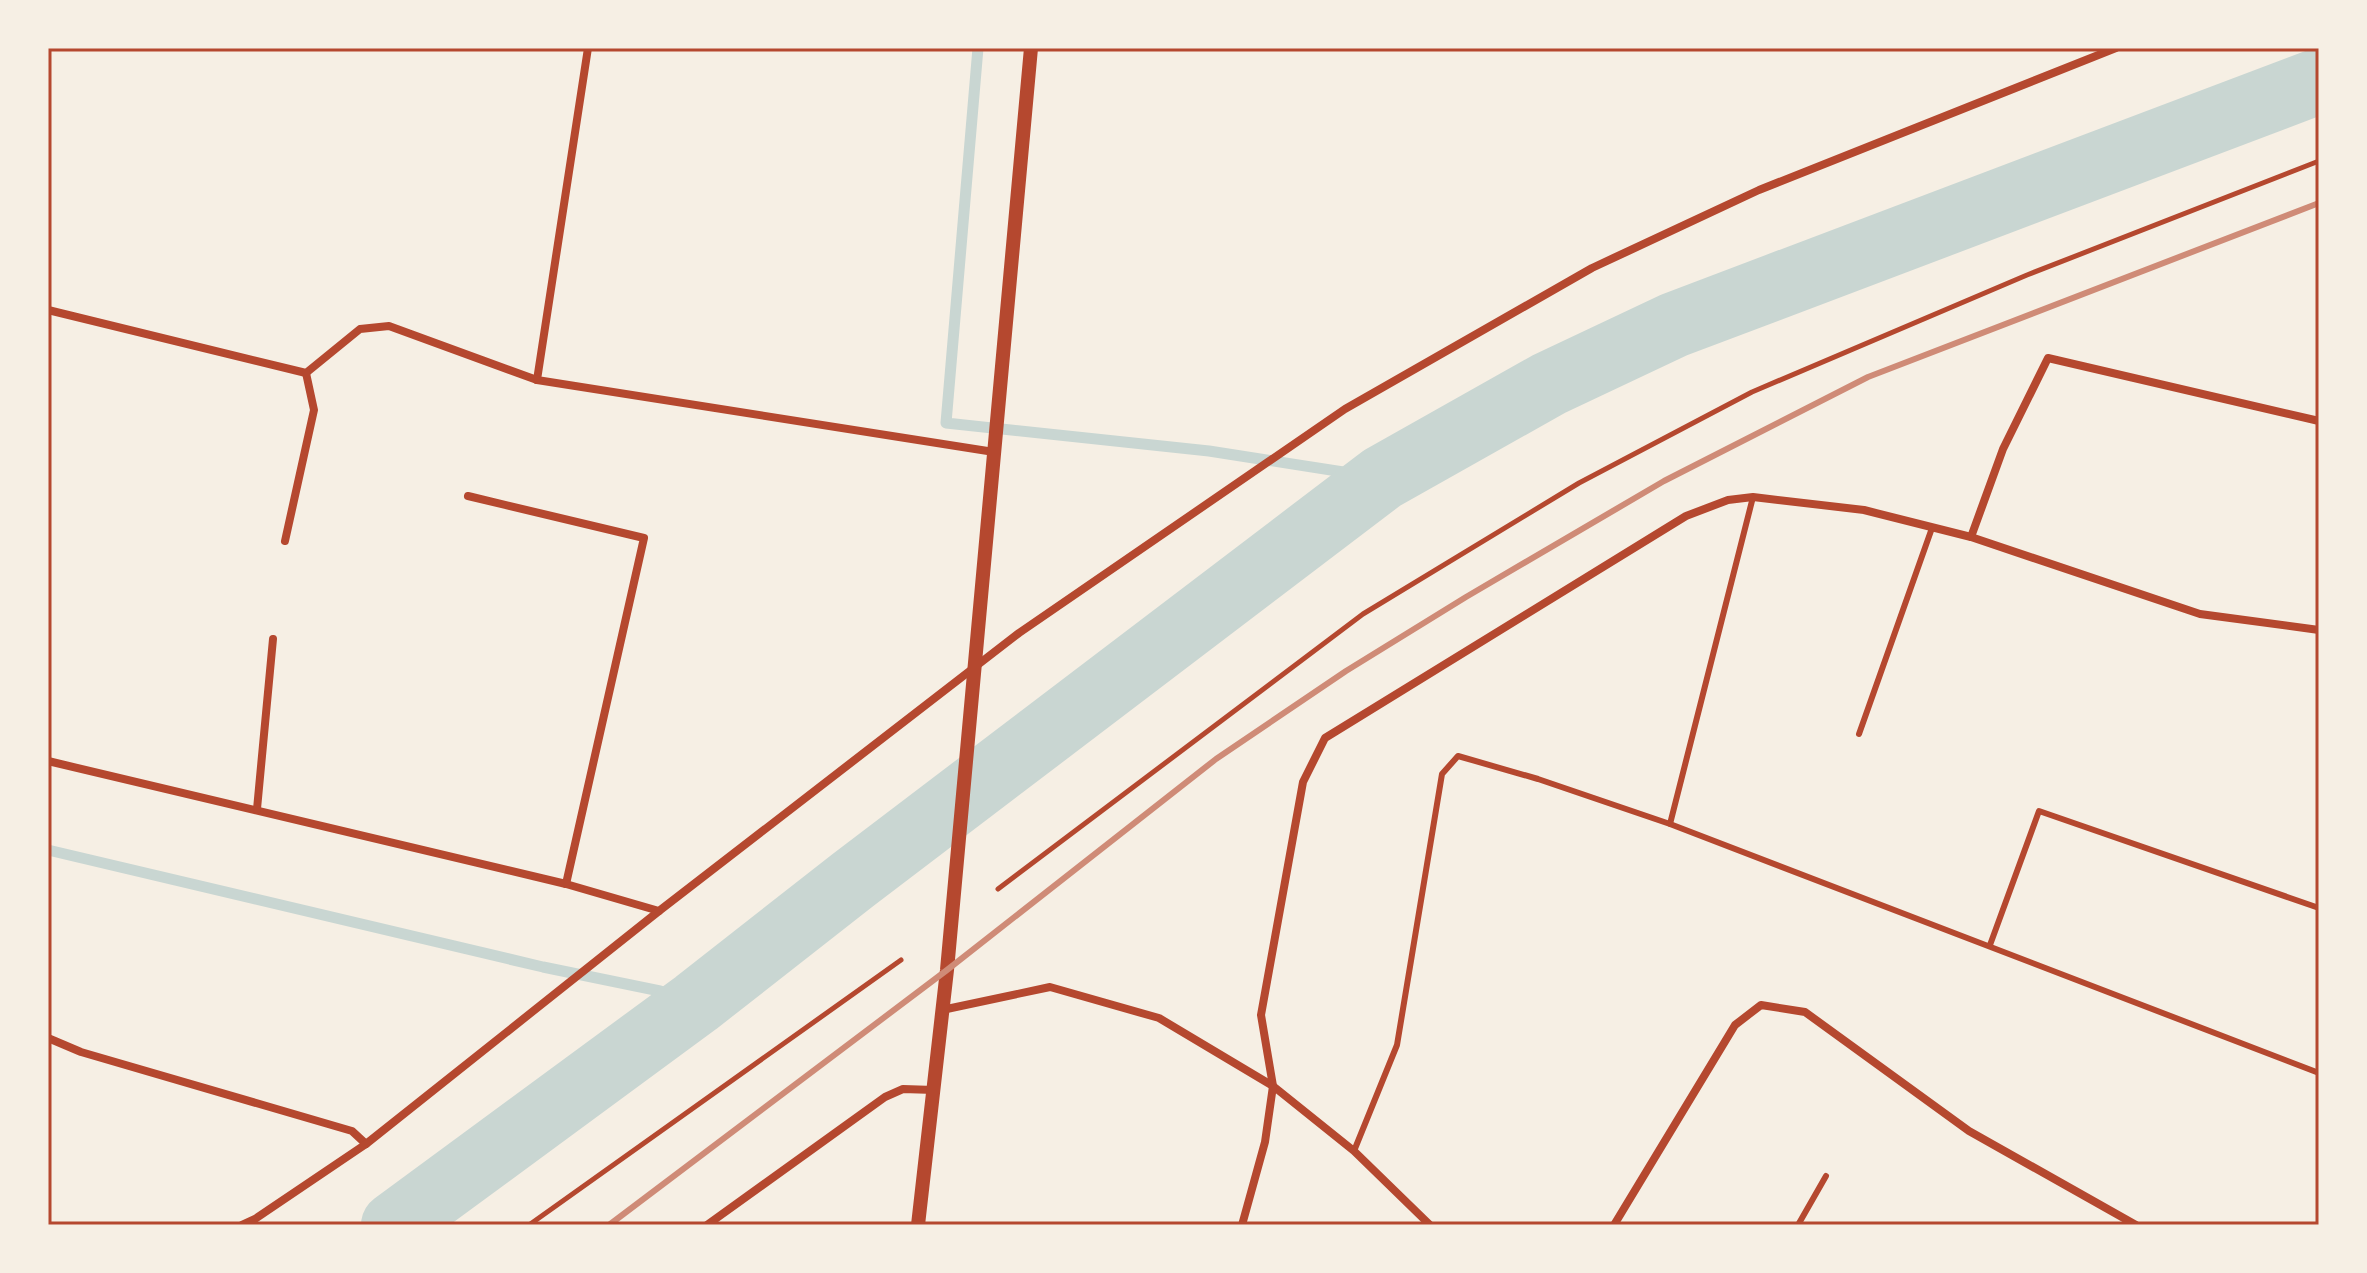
<svg xmlns="http://www.w3.org/2000/svg" width="2367" height="1273" viewBox="0 0 2367 1273" font-family="'DM Sans',sans-serif">
	<style>
		.lines { fill: none; stroke-linecap: round; stroke-linejoin: round }
		.stream { stroke: #c9d6d2; stroke-width: 11 }
		.river { stroke: #c9d6d2; stroke-width: 66 }
		.path { stroke: #b5482f; stroke-width: 5 }
		.service { stroke: #b5482f; stroke-width: 6 }
		.minor { stroke: #b5482f; stroke-width: 8 }
		.tertiary { stroke: #b5482f; stroke-width: 14 }
		.rail { stroke: #cf8b77; stroke-width: 6 }
		.neatline { fill: none; stroke: #b5482f; stroke-width: 3 }
	</style>
	<rect width="100%" height="100%" fill="#f6efe4"/>
	<g class="lines">
		<g class="stream">
			<path d="M978,48L946,423L1209,451L1382,478"/>
			<path d="M48,850L543,967L660,991L696,1003"/>
		</g>
		<path class="river" d="M394,1225L696,1003L853,880L1382,478L1549,384L1674,325L2319,81"/>
		<g class="path">
			<path d="M998,889L1363,614L1579,483L1752,392L2027,275L2319,161"/>
			<path d="M529,1225L901,960"/>
		</g>
		<g class="service">
			<path d="M1859,734L1932,528"/>
			<path d="M1670,824L1753,497"/>
			<path d="M1990,945L2039,811L2319,908"/>
			<path d="M1354,1151L1397,1045L1442,774L1458,756L1538,779L1670,824L2319,1073"/>
			<path d="M1798,1225L1826,1176"/>
		</g>
		<g class="minor">
			<path d="M588,48L537,380L994,452"/>
			<path d="M48,310L306,373L360,329L389,326L537,380"/>
			<path d="M468,496L644,538L566,884"/>
			<path d="M1971,537L2003,449L2048,358L2319,421"/>
			<path d="M285,541L314,410L306,373"/>
			<path d="M48,761L566,884L659,911L1019,633L1345,409L1592,268L1759,190L2116,48"/>
			<path d="M257,809L273,639"/>
			<path d="M942,1010L1050,987L1159,1018L1273,1086L1354,1151L1430,1225"/>
			<path d="M48,1038L81,1052L352,1131L366,1144"/>
			<path d="M242,1225L255,1219L366,1144L659,911"/>
			<path d="M707,1225L885,1097L903,1089L934,1090"/>
			<path d="M1242,1225L1265,1142L1273,1086L1261,1015L1303,782L1325,738L1686,516L1728,500L1753,497L1864,510L1971,537L2200,614L2319,630"/>
			<path d="M1614,1225L1735,1025L1761,1005L1805,1012L1969,1131L2136,1225"/>
		</g>
		<path class="tertiary" d="M918,1225L947,970L1031,48"/>
		<path class="rail" d="M609,1225L947,970L1216,759L1346,671L1466,597L1664,481L1868,377L2319,203"/>
	</g>
	<rect width="2367" height="1273" fill="none" stroke="#f6efe4" stroke-width="100"/>
	<rect x="50" y="50" width="2267" height="1173" class="neatline"/>
</svg>
